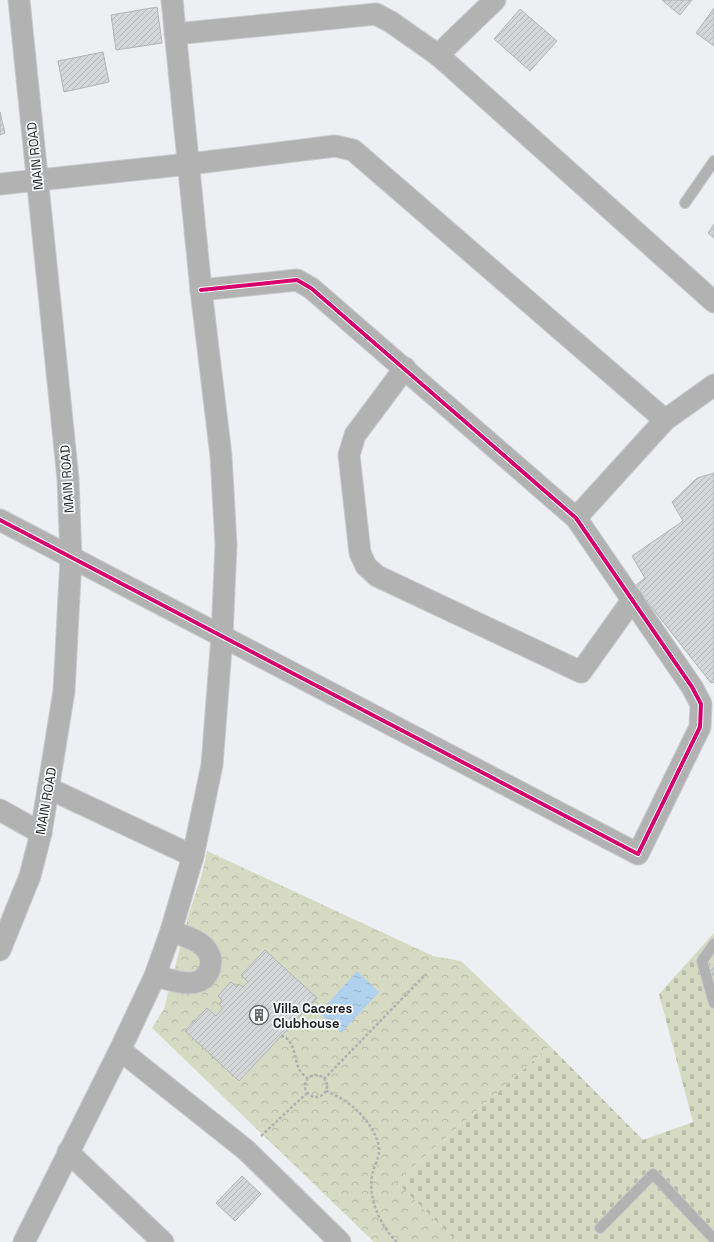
<svg xmlns="http://www.w3.org/2000/svg" width="714" height="1242" viewBox="0 0 714 1242" font-family="'Space Grotesk',sans-serif">
	<style>
		.cemetery { fill: url(#cemetery-stones) }
		.park { fill: url(#park-crowns) }
		.water { fill: url(#water-ripples) }
		.building { fill: url(#building-hatch); stroke: #b3b4b6 }
		.lines { fill: none; stroke-linecap: round; stroke-linejoin: round }
		.service-casing { stroke: #c9cacc; stroke-width: 12 }
		.minor-casing { stroke: #c9cacc; stroke-width: 23 }
		.path { stroke: #b1b1b1; stroke-width: 2.5; stroke-dasharray: 3 2; stroke-linecap: butt }
		.service { stroke: #b2b2b2; stroke-width: 10 }
		.minor { stroke: #b2b2b2; stroke-width: 21 }
		.cycleway-casing { stroke: #fafcfe; stroke-width: 6 }
		.cycleway { stroke: #d6006c; stroke-width: 4 }
		.labels { text-anchor: middle; dominant-baseline: central; stroke-width: 3.5; stroke-linejoin: round; paint-order: stroke }
		.street-label { font-size: 13px; fill: #1e1f21; stroke: #fafcfe }
		.poi-label { font-size: 13px; font-weight: bold; fill: #1e1f21; stroke: #fafcfe; text-anchor: start }
	</style>
	<defs>
		<pattern id="cemetery-stones" width="16" height="16" patternUnits="userSpaceOnUse"><rect width="16" height="16" fill="#d6dac3"/><path d="M2 7V4a2 2 0 0 1 4 0v3zM10 15v-3a2 2 0 0 1 4 0v3z" fill="#b7bba7"/></pattern>
		<pattern id="park-crowns" width="20" height="18" patternUnits="userSpaceOnUse"><rect width="20" height="18" fill="#d6dac3"/><path d="M2 6a3 3 0 1 1 6 0M12 15a3 3 0 1 1 6 0" fill="none" stroke="#b7bba7"/></pattern>
		<pattern id="water-ripples" width="26" height="14" patternUnits="userSpaceOnUse"><rect width="26" height="14" fill="#b0d1ed"/><path d="M2 4q2-2 4 0t4 0M15 11q2-2 4 0t4 0" fill="none" stroke="#97b3cb"/></pattern>
		<pattern id="building-hatch" width="6" height="6" patternUnits="userSpaceOnUse"><rect width="6" height="6" fill="#d4d6d7"/><path d="M-1 1l2-2M0 6l6-6M5 7l2-2" fill="none" stroke="#b6b7b8"/></pattern>
	</defs>
	<rect width="100%" height="100%" fill="#edeff2"/>
	<path class="cemetery" d="M714,933V1242H457L396,1182L550,1046L643,1140L693,1122L659,994Z"/>
	<path class="park" d="M207,851L433,956L461,961L550,1046L396,1182L457,1242H374L152,1028L164,1009L190,910L202,874Z"/>
	<path class="water" d="M357,971L379,992L341,1033L319,1013Z"/>
	<g class="building">
		<path d="M662,0H692L680,15Z"/>
		<path d="M157,7L162,43L116,50L111,15Z"/>
		<path d="M714,8V46L696,33Z"/>
		<path d="M520,9L557,41L530,71L494,39Z"/>
		<path d="M103,52L109,82L64,92L58,61Z"/>
		<path d="M0,112L5,133L0,135Z"/>
		<path d="M714,224V238L708,233Z"/>
		<path d="M714,473V682L711,683L635,586L645,578L632,556L683,521L672,502L697,478Z"/>
		<path d="M265,950L317,998L239,1081L185,1031L207,1008L216,1016L223,1008L219,1004L222,1000L218,996L231,982L236,987L239,984L243,987L248,982L241,975Z"/>
		<path d="M714,967V976L710,972Z"/>
		<path d="M242,1176L261,1194L235,1221L216,1203Z"/>
	</g>
	<g class="lines">
		<defs>
			<g id="service">
				<path d="M685,203L714,161"/>
				<path d="M714,944L702,961L714,1003"/>
				<path d="M600,1228L653,1174L714,1239"/>
			</g>
			<g id="minor">
				<path d="M175,34L376,14L391,22L438,55L714,302"/>
				<path d="M438,55L495,0"/>
				<path d="M0,184L189,164L335,146L353,150L665,420"/>
				<path d="M405,368L355,435L349,455L360,553L366,566L377,576L581,672L633,599"/>
				<path d="M576,518L665,420L714,385"/>
				<path d="M0,520L638,854L700,727L701,704L692,687L576,518L311,288L297,280L201,290"/>
				<path d="M48,788L193,856"/>
				<path d="M0,810L41,833"/>
				<path d="M0,950L30,876L41,833L64,691L71,558L68,479L19,0"/>
				<path d="M155,976C173,980 202,993 210,968C212,960 210,953 204,947C197,939 181,935 171,931"/>
				<path d="M120,1050L246,1150L340,1242"/>
				<path d="M68,1152L163,1242"/>
				<path d="M24,1242L120,1050L155,976L171,931L193,856L212,765L222,636L226,545L221,456L201,290L172,0"/>
			</g>
		</defs>
		<use href="#service" class="service-casing"/>
		<use href="#minor" class="minor-casing"/>
		<g class="path">
			<path d="M281,1036C295,1038 294,1059 299,1069C301,1073 305,1076 308,1079"/>
			<circle cx="316" cy="1086" r="11"/>
			<path d="M324,1079L426,974"/>
			<path d="M326,1091C333,1094 341,1098 348,1103C361,1112 377,1131 379,1148C380,1157 374,1166 372,1175C368,1198 380,1226 397,1242"/>
			<path d="M261,1136L307,1093"/>
		</g>
		<use href="#service" class="service"/>
		<use href="#minor" class="minor"/>
		<defs>
			<path id="cycleway" d="M0,520L638,854L700,727L701,704L692,687L576,518L311,288L297,280L201,290"/>
		</defs>
		<use href="#cycleway" class="cycleway-casing"/>
		<use href="#cycleway" class="cycleway"/>
	</g>
	<defs>
		<symbol id="building-ring" viewBox="-11 -11 22 22"><circle r="9.5" fill="#fafcfe" stroke="#66686a" stroke-width="1.5"/><path d="M-4-6H4V6H1V3H-1V6H-4ZM-2.5-4.3h1.7v1.8h-1.7ZM.8-4.3h1.7v1.8H.8ZM-2.5-1h1.7V.8h-1.7ZM.8-1h1.7V.8H.8Z" fill="#66686a"/></symbol>
	</defs>
	<g fill-rule="evenodd">
		<use href="#building-ring" x="248" y="1004" width="22" height="22"/>
	</g>
	<g class="labels">
		<g class="street-label">
			<text transform="translate(35 156) rotate(-96)">MAIN ROAD</text>
			<text transform="translate(67 479) rotate(-94)">MAIN ROAD</text>
			<text transform="translate(46 801) rotate(-80)">MAIN ROAD</text>
		</g>
		<g class="poi-label">
			<text x="273" y="1008">Villa Caceres<tspan x="273" dy="15">Clubhouse</tspan></text>
		</g>
	</g>
</svg>
